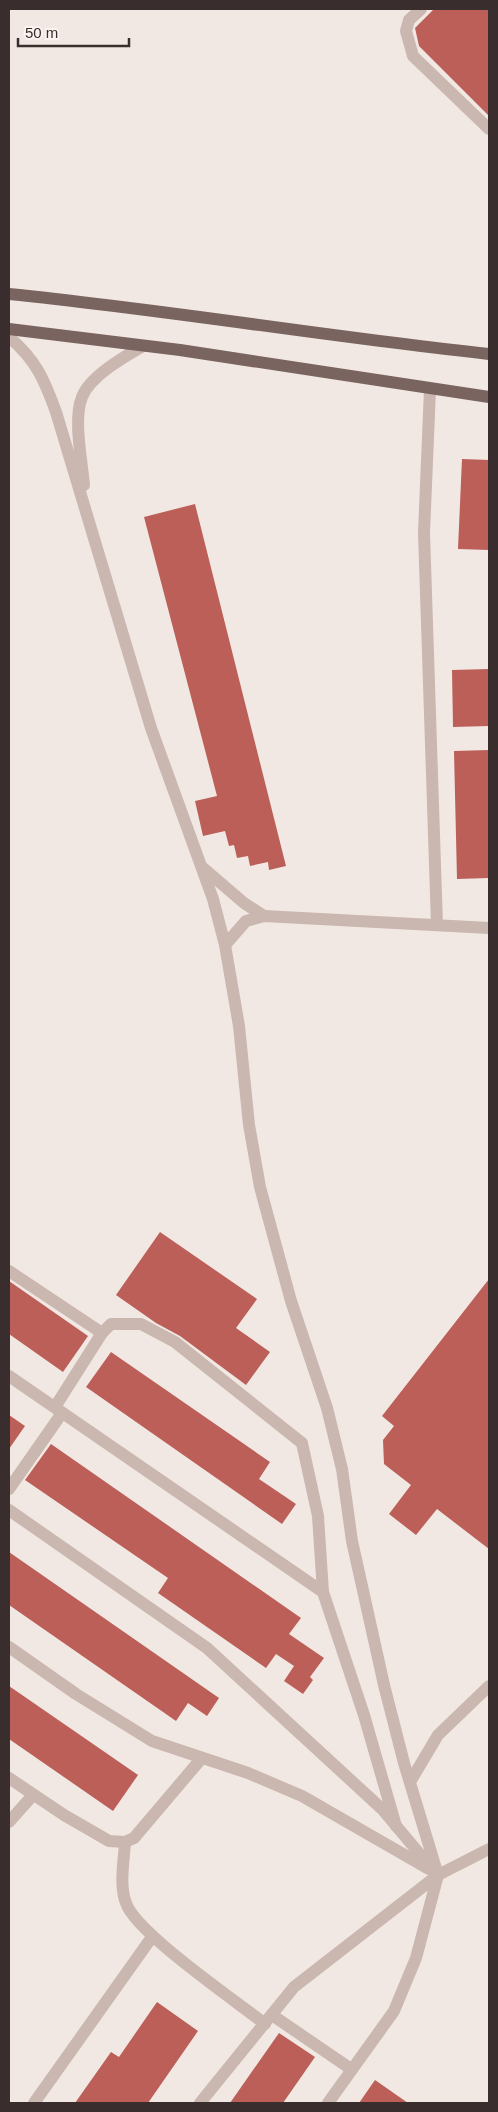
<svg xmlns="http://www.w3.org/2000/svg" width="498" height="2112" viewBox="0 0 498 2112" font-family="Arial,sans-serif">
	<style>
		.building { fill: #bb5f58 }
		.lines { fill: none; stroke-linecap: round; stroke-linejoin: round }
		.minor { stroke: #cab7af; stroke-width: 12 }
		.major { stroke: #7a645f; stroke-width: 12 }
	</style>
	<rect width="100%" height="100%" fill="#f2e8e3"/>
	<g class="building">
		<path d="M434,9H489V116L419,46L415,28Z"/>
		<path d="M462,459L489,460V550L458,549Z"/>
		<path d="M195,504L286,866L269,870L268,862L250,866L248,856L237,858L234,845L229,846L225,831L203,836L195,801L217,796L144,517Z"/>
		<path d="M489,669V726L453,727L452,670Z"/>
		<path d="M489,750V878L457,879L454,751Z"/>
		<path d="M160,1232L257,1299L236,1328L270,1352L246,1385L180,1336L156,1323L116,1295Z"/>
		<path d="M489,1279V1549L437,1509L416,1535L389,1514L411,1485L384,1464L383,1440L394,1426L382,1416Z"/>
		<path d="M9,1281L88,1336L63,1372L9,1334Z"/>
		<path d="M111,1352L270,1462L259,1479L296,1504L282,1524L86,1387Z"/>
		<path d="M9,1415L25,1426L9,1449Z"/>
		<path d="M51,1444L301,1618L289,1634L324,1658L310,1677L313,1680L303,1694L284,1681L294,1666L276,1654L266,1668L158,1593L168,1578L25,1480Z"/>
		<path d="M9,1552L219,1698L207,1716L188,1703L176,1721L9,1605Z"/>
		<path d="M9,1686L138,1775L113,1811L9,1739Z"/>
		<path d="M157,2002L198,2031L148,2103H75L111,2052L119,2057Z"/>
		<path d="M279,2033L315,2057L283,2103H230Z"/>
		<path d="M375,2080L408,2103H359Z"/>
	</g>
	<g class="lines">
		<g class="minor">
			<path d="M421,9L409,20L406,31L413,56L489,129"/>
			<path d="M9,337C36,360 44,379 56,412L151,728L213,899L225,945L239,1026L249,1125L260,1187L291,1301L327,1408L342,1469L352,1541L384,1685L404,1763L438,1875L416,1958L394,2011L328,2103"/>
			<path d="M430,389L424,533L437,925"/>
			<path d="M84,485C82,461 73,419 82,397C90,376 124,357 143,346"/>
			<path d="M202,867L244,903L264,916"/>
			<path d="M225,945L246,921L264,916L489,928"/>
			<path d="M9,1271L102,1333"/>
			<path d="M9,1376L323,1592"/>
			<path d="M55,1407L102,1333L111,1324H141L175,1342L302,1443L318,1516L323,1592L364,1715L396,1826"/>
			<path d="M9,1489L62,1413"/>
			<path d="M9,1510L207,1648L382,1809L434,1871"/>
			<path d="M9,1647L76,1694L152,1741L248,1773L302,1796L429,1869"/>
			<path d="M9,1778L64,1815L109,1841L125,1842L134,1838L201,1759"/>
			<path d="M410,1782L438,1735L489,1686"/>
			<path d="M9,1822L33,1795"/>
			<path d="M125,1842C124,1861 119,1885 126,1903C135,1932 236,2001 265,2024"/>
			<path d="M272,2015L351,2069"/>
			<path d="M34,2103L152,1937"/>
			<path d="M200,2103L294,1987L438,1875L489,1849"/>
		</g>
		<g class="major">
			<path d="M9,294C169,310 329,337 489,354"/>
			<path d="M9,329L180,350L489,397"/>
		</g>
	</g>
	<rect width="498" height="2112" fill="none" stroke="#392e2d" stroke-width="20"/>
	<path d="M18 38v8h111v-8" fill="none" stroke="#392e2d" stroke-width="2.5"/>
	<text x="25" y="38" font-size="15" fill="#392e2d" stroke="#faf3ef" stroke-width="4" paint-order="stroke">50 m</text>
</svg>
